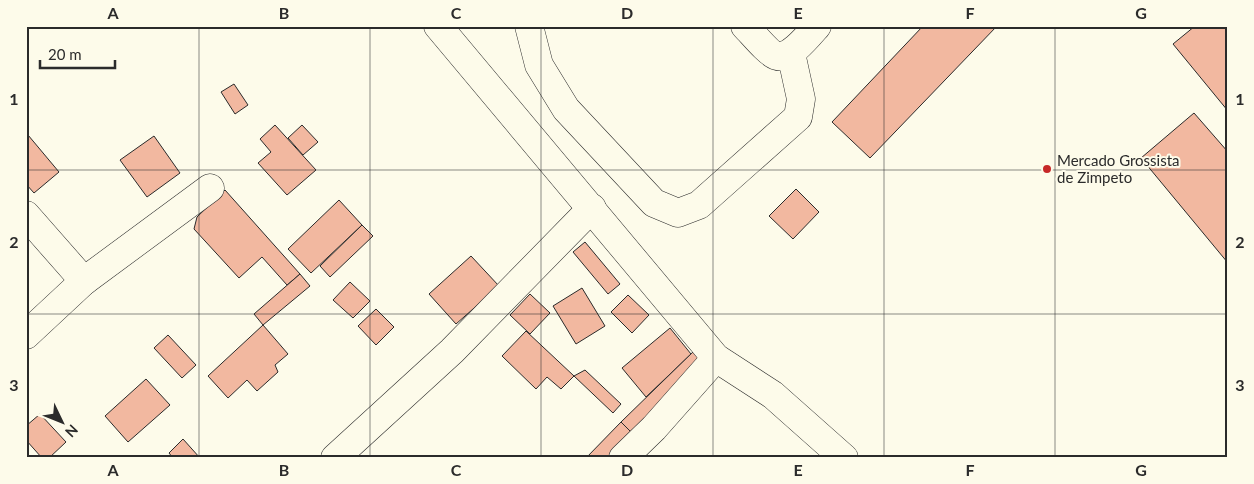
<svg xmlns="http://www.w3.org/2000/svg" width="1254" height="484" viewBox="0 0 1254 484" font-family="Lato,sans-serif">
	<style>
		.building { fill: #f2b8a0; stroke: #2b2b2b }
		.lines { fill: none; stroke-linecap: round; stroke-linejoin: round }
		.minor-casing { stroke: #2b2b2b; stroke-width: 29 }
		.minor { stroke: #fdfbea; stroke-width: 28 }
		.grid { fill: none; stroke: #2b2b2b; stroke-width: 1; stroke-opacity: 0.55 }
		.poi-dot { fill: #c62828; stroke: #fdfbea; stroke-width: 2 }
		.labels { text-anchor: middle; dominant-baseline: central; stroke-width: 4; stroke-linejoin: round; paint-order: stroke }
		.poi-label { font-size: 15px; fill: #2b2b2b; stroke: #fdfbea; text-anchor: start }
		.neatline { fill: none; stroke: #2b2b2b; stroke-width: 2 }
		.grid-label { font-size: 16px; text-anchor: middle; font-weight: bold; fill: #2b2b2b }
	</style>
	<rect width="100%" height="100%" fill="#fdfbea"/>
	<g class="building">
		<path d="M923,26H997L870,158L832,122Z"/>
		<path d="M1195,26H1228V111L1173,44Z"/>
		<path d="M234,84L248,105L235,114L221,92Z"/>
		<path d="M1194,113L1228,152V263L1141,158Z"/>
		<path d="M275,125L316,170L287,195L258,163L271,152L260,139Z"/>
		<path d="M302,125L318,142L303,155L288,138Z"/>
		<path d="M28,135L59,172L34,193L26,184V137Z"/>
		<path d="M154,136L180,173L147,197L120,160Z"/>
		<path d="M796,189L819,212L793,239L769,216Z"/>
		<path d="M225,190L300,274L287,285L262,257L239,278L194,229L197,217Z"/>
		<path d="M339,200L362,225L311,273L288,249Z"/>
		<path d="M362,225L373,236L330,277L320,266Z"/>
		<path d="M585,242L620,284L608,294L573,252Z"/>
		<path d="M471,256L499,286L456,324L429,294Z"/>
		<path d="M300,274L310,286L263,325L254,314Z"/>
		<path d="M350,282L370,301L353,318L333,300Z"/>
		<path d="M582,288L605,326L576,344L553,306Z"/>
		<path d="M530,294L550,313L530,334L510,315Z"/>
		<path d="M628,295L649,315L632,333L611,312Z"/>
		<path d="M376,309L394,327L376,345L358,326Z"/>
		<path d="M263,325L288,354L275,365L278,372L257,391L247,380L228,398L208,376Z"/>
		<path d="M670,328L691,354L646,397L622,368Z"/>
		<path d="M526,331L574,376L561,389L547,377L536,389L502,356Z"/>
		<path d="M168,335L196,365L182,378L154,348Z"/>
		<path d="M696,349L709,361L633,434L621,422Z"/>
		<path d="M585,370L621,404L613,413L574,376Z"/>
		<path d="M146,379L170,405L128,442L105,416Z"/>
		<path d="M40,414L66,442L49,458H42L26,440V426Z"/>
		<path d="M621,422L633,434L609,458H586Z"/>
		<path d="M183,439L200,458H173L169,453Z"/>
	</g>
	<g class="lines">
		<defs>
			<g id="minor">
				<path d="M438,26L716,358L773,395L844,458"/>
				<path d="M529,26L539,65L566,109L654,203L678,213L699,205L798,117L801,99L791,53"/>
				<path d="M745,26C752,33 769,54 777,56C789,60 809,35 817,26"/>
				<path d="M26,215L84,281"/>
				<path d="M26,335L84,281L210,188"/>
				<path d="M335,458L452,351L592,208"/>
				<path d="M623,458L654,428L716,358"/>
			</g>
		</defs>
		<use href="#minor" class="minor-casing"/>
		<use href="#minor" class="minor"/>
	</g>
	<path class="grid" d="M199,26V458M370,26V458M541,26V458M713,26V458M884,26V458M1055,26V458M26,170H1228M26,314H1228"/>
	<circle class="poi-dot" cx="1047" cy="169" r="5"/>
	<g class="labels">
		<g class="poi-label">
			<text x="1057" y="160">Mercado Grossista<tspan x="1057" dy="17">de Zimpeto</tspan></text>
		</g>
	</g>
	<rect width="1254" height="484" fill="none" stroke="#fdfbea" stroke-width="55"/>
	<g transform="translate(62 422) rotate(133)" stroke="#fdfbea" stroke-width="4" paint-order="stroke">
	<path d="M0-4L9 19L0 12L-9 19Z" fill="#2b2b2b"/>
	<text y="-8" font-size="14" font-weight="bold" text-anchor="middle" fill="#2b2b2b">N</text>
	</g>
	<path d="M40 60v8h75v-8" fill="none" stroke="#2b2b2b" stroke-width="2.5"/>
	<text x="48" y="60" font-size="15" fill="#2b2b2b" stroke="#fdfbea" stroke-width="4" paint-order="stroke">20 m</text>
	<rect x="28" y="28" width="1198" height="428" class="neatline"/>
	<g class="grid-label">
		<text x="113" y="19">A</text>
		<text x="284" y="19">B</text>
		<text x="456" y="19">C</text>
		<text x="627" y="19">D</text>
		<text x="798" y="19">E</text>
		<text x="970" y="19">F</text>
		<text x="1141" y="19">G</text>
		<text x="14" y="105">1</text>
		<text x="1240" y="105">1</text>
		<text x="14" y="248">2</text>
		<text x="1240" y="248">2</text>
		<text x="14" y="391">3</text>
		<text x="1240" y="391">3</text>
		<text x="113" y="476">A</text>
		<text x="284" y="476">B</text>
		<text x="456" y="476">C</text>
		<text x="627" y="476">D</text>
		<text x="798" y="476">E</text>
		<text x="970" y="476">F</text>
		<text x="1141" y="476">G</text>
	</g>
</svg>
